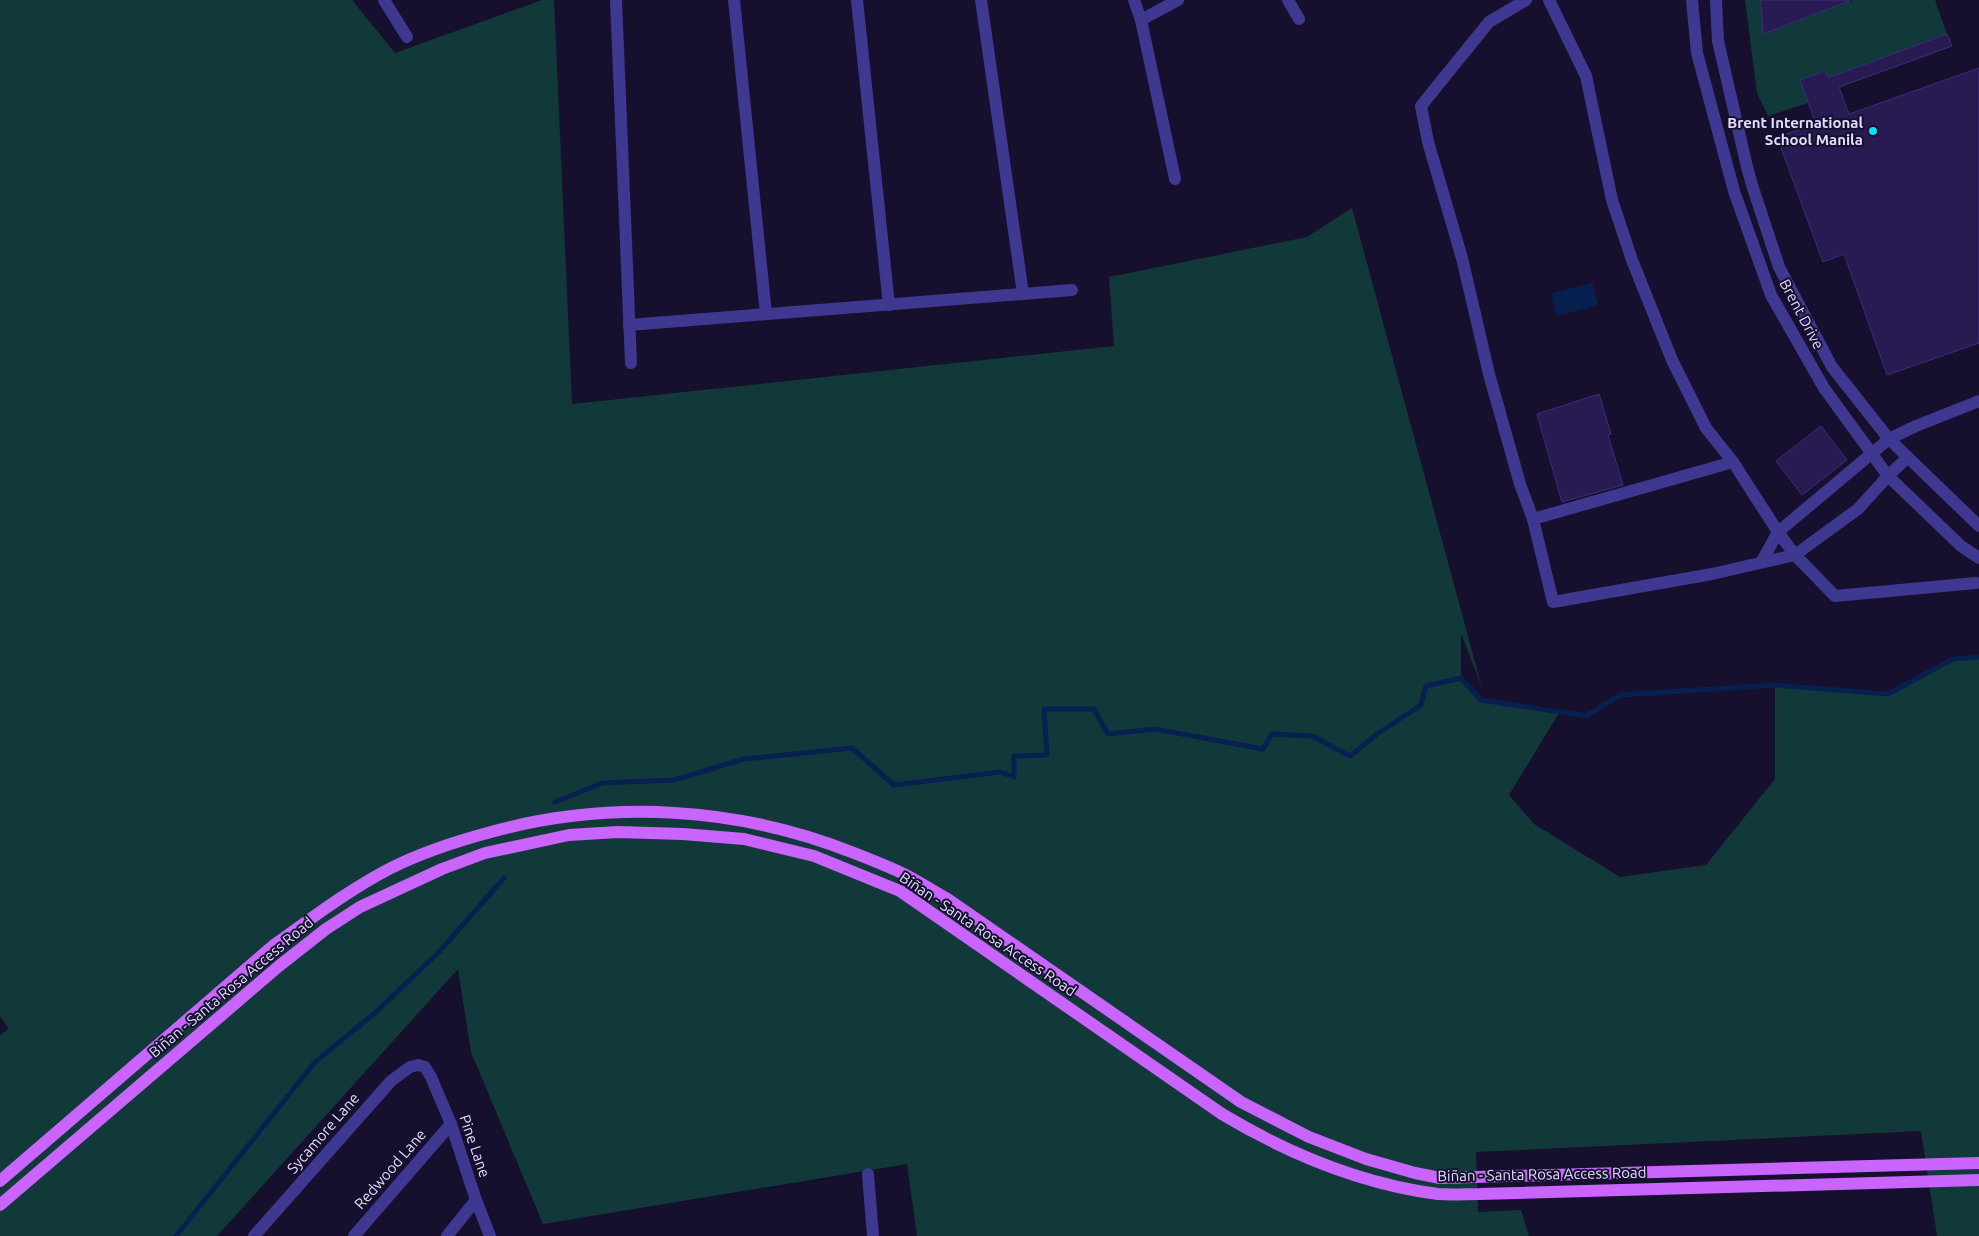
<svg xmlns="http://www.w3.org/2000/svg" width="1979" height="1236" viewBox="0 0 1979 1236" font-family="Ubuntu,sans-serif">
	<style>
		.green { fill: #123939 }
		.water { fill: #072050 }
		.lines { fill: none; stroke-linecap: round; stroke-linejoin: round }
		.stream { stroke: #072050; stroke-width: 5 }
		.building { fill: #271b51; stroke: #3e2b7e }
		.minor { stroke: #3e3890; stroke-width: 12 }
		.major { stroke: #c964ff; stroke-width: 12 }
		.poi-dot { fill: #09e0ff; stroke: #16102e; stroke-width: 2 }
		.labels { text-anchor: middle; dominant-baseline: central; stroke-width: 4; stroke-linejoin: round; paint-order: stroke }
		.poi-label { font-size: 15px; font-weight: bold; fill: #e2ddff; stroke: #16102e; text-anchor: end }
		.street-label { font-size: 15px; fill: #e2ddff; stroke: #16102e }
	</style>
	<rect width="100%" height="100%" fill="#16102e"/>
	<g class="green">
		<path d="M0,0H352L395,53L542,0H554L572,404L1114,346L1109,277L1307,237L1352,208L1482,688L1461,633V678L1481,700L1559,713L1509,795L1534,824L1620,877L1706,865L1775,779V685L1888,694L1953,659L1979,657V1236H1937L1921,1131L1476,1152L1478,1212L1521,1210L1529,1236H917L907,1164L543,1224L471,1052L458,969L217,1236H0V1035L9,1029L0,1016Z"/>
		<path d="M1745,0H1761L1763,34L1853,0H1935L1947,34L1828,78L1825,71L1800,80L1808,103L1768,116L1757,93Z"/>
	</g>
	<path class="water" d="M1592,283L1598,305L1556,316L1551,293Z"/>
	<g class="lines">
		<g class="stream">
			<path d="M555,802L603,783L674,780L744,759L852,748L894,785L1000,772L1014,777V756L1047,755L1044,709H1094L1108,734L1155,729L1263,749L1272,734L1312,736L1350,756L1377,734L1421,705L1426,686L1461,678L1481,700L1586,716L1620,695L1775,685L1888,694L1953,659L1979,657"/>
			<path d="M176,1236L315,1062L375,1013L439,952L504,878"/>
		</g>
	</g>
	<g class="building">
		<path d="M1761,0H1849V1L1763,34Z"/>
		<path d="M1947,34L1952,46L1839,87L1849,114L1979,68V343L1887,375L1844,254L1823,262L1777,137L1816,124L1800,80L1825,71L1828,78Z"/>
		<path d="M1599,394L1611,434L1608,435L1623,485L1562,502L1537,414Z"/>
		<path d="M1821,426L1847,460L1802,495L1776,461Z"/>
	</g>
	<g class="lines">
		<g class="minor">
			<path d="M384,0L407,37"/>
			<path d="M616,0L631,363"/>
			<path d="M734,0L766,314"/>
			<path d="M857,0L889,305"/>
			<path d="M981,0L1023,294"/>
			<path d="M1134,0L1141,20L1175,179"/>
			<path d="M1288,0L1299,19"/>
			<path d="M1526,0L1489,22L1421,106L1428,142L1462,258L1489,374L1520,484L1533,519L1553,602L1712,574L1795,555L1858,509L1888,476L1907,458"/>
			<path d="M1692,0L1697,53L1734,191L1771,295L1824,388L1888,476L1961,546L1979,558"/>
			<path d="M1716,0L1718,41L1747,167L1753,188L1779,267L1832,367L1889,439L1979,526"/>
			<path d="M1141,20L1178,0"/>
			<path d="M629,325L1072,290"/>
			<path d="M1733,462L1778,532L1795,555L1835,596L1976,583"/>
			<path d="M1533,519L1733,462L1706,428L1672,360L1632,260L1612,200L1586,76L1549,0"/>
			<path d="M1762,561L1778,532L1889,439L1916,426L1979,401"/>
			<path d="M868,1174L873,1236"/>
			<path d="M254,1236L391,1081L410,1067L418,1065L425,1067L431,1077L451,1124L476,1200L490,1236"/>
			<path d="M354,1236L451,1124"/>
			<path d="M447,1236L476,1200"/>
		</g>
		<g class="major">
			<path d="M0,1181L274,945C312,918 350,889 391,868C423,852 457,841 491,832C611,799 739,807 854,853C872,860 890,867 906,875C920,882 933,891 946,898L1241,1102L1309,1137L1366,1159L1415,1173L1440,1178L1979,1163"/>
			<path d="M0,1205L279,966L326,929L360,907L442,869L485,853L569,835L618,832L683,834L744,839L814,856L900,891L1222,1114C1287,1153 1362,1184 1438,1194C1452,1195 1466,1194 1480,1194L1979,1180"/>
		</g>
	</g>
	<circle class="poi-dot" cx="1873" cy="131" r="5"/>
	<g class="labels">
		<g class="poi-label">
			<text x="1863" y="122">Brent International<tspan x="1863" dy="17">School Manila</tspan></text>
		</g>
		<g class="street-label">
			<text transform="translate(1802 314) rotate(62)">Brent Drive</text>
			<text transform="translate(988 934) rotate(34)">Biñan - Santa Rosa Access Road</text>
			<text transform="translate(231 987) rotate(-40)">Biñan - Santa Rosa Access Road</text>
			<text transform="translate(323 1133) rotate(-49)">Sycamore Lane</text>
			<text transform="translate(475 1146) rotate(71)">Pine Lane</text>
			<text transform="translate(390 1169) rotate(-49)">Redwood Lane</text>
			<text transform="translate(1542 1174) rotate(-1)">Biñan - Santa Rosa Access Road</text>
		</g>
	</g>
</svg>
